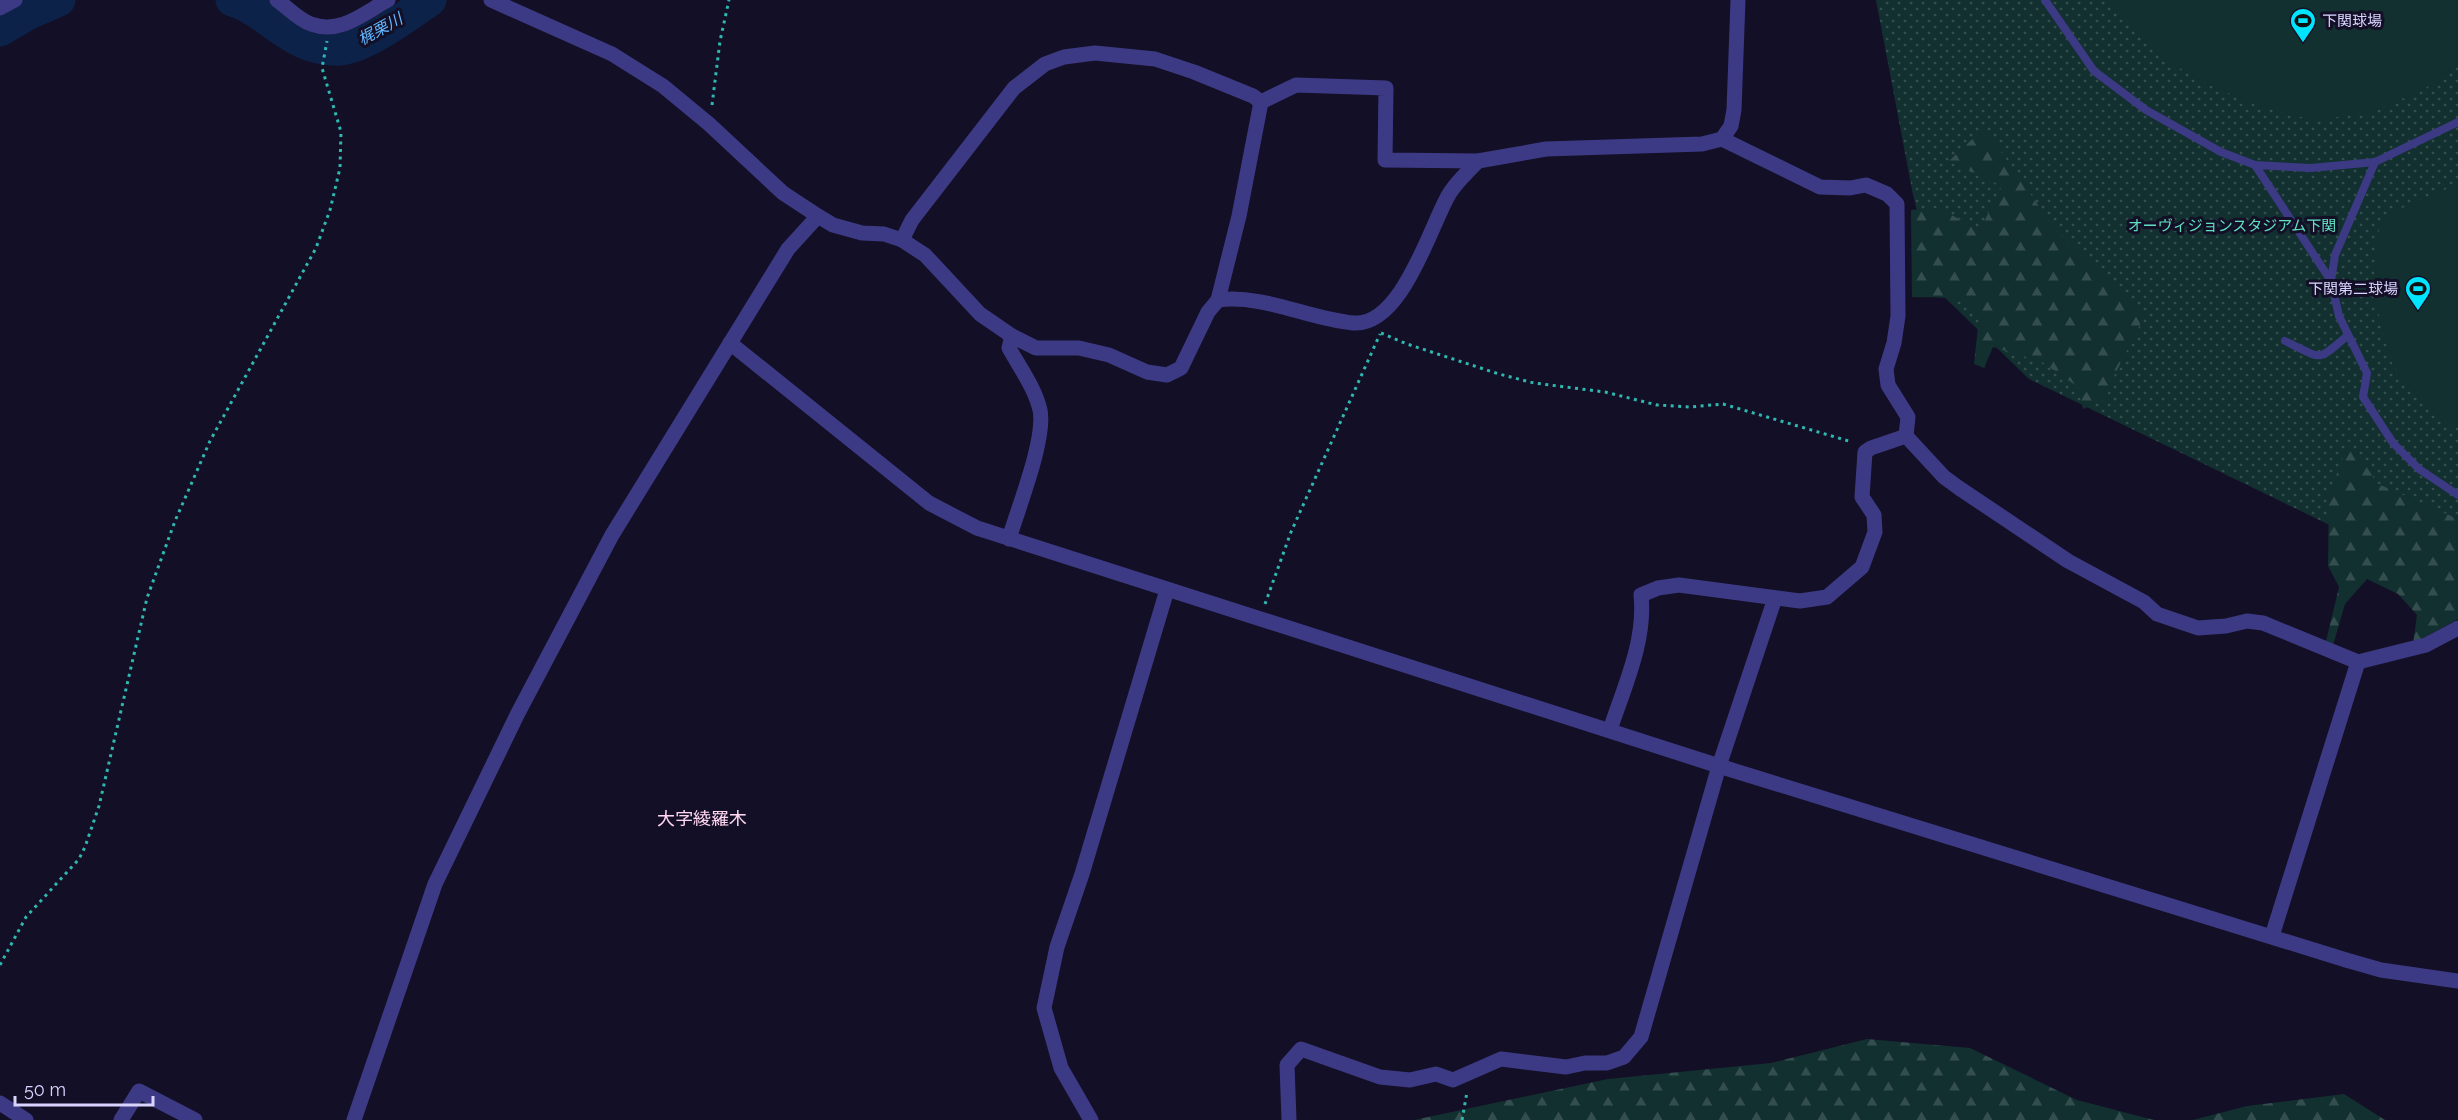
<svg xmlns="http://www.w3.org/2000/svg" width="2458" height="1120" viewBox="0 0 2458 1120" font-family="Raleway,'Noto Sans JP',sans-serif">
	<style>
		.grass { fill: url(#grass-dots) }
		.forest { fill: url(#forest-firs) }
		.pitch { fill: #12302f }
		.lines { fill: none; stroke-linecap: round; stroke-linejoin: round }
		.river { stroke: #0c2248; stroke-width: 33 }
		.path { stroke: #2fb8b0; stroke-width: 3; stroke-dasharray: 3 4.5; stroke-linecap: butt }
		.lane { stroke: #3d3a85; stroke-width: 8 }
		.street { stroke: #3d3a85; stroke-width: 15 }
		.labels { text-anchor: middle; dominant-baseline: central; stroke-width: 6; stroke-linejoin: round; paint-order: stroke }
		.poi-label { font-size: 15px; fill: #d9d4ff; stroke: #130f26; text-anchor: start }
		.park-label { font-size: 15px; fill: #5fe0c0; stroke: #130f26 }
		.water-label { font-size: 16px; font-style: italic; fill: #62b6ff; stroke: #130f26 }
		.quarter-label { font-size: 18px; fill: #ffd6f0; stroke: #130f26 }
	</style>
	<defs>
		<pattern id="grass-dots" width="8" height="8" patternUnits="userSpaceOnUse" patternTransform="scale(1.5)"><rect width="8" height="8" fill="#12302f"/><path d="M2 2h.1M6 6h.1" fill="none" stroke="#344d4e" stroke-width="1.8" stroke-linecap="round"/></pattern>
		<pattern id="forest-firs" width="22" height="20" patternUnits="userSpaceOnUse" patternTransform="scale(1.5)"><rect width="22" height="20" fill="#12302f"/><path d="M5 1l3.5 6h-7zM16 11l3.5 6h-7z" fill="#344d4e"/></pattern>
	</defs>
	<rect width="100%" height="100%" fill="#130f26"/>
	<path class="grass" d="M1876,0H2458V585L2455,586L2029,379L1937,290L1913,195Z"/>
	<g class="forest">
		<path d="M1981,131L1999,149L2057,232L2145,315L2113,378L2106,399L2083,409L2078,387L2042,362L1993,347L1984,368L1974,364L1979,317C1959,293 1941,298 1912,297L1911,210L1938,208L1980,230L2002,186L1949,161Z"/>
		<path d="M2349,441L2378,484L2458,519V619L2413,644L2417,615L2398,594L2367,579L2345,604L2333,645L2326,641L2339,587L2328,566L2329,495Z"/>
		<path d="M1867,1039L1970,1048L2077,1100L2154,1120H1414L1608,1079L1771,1063Z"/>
		<path d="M2344,1094L2385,1120H2193L2247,1106Z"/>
	</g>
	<g class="pitch">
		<path d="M2111,0H2458V64L2423,90L2369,113L2313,120L2256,105L2212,86L2165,60L2132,28Z"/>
		<path d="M2458,184V428L2440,419L2393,366L2373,294L2378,233L2386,215Z"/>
	</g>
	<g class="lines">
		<g class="river">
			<path d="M232,0C256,7 271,24 292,36C305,45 325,50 341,49C365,47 410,14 430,0"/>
			<path d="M0,30L29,13L59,0"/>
		</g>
		<g class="path">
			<path d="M712,105L720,41L729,0"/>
			<path d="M1381,333L1407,344L1499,374L1534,383L1605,392L1657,405L1690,407L1723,404L1852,442"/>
			<path d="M1265,604L1291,532L1380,334"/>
			<path d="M0,965L26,917L79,859L85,847L99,806L147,598L175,521L210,441L316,248L330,210L340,168L341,132L322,68L327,41"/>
			<path d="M1462,1120L1467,1092"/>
		</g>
		<g class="lane">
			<path d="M2045,0L2094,71L2146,110L2221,152L2255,165L2311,168L2375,162L2458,122"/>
			<path d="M2375,162L2335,255L2331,281L2339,316L2367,373L2363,397L2393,443L2419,469L2458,495"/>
			<path d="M2255,165L2331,281"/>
			<path d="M2285,341C2323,359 2316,363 2348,335"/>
		</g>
		<g class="street">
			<path d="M277,0C287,7 299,20 311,24C340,35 364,13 388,0"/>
			<path d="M491,0L612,54L663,86L709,124L783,193L818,216L833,225L862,233L884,234L902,240L925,255L980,314L1012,336L1036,348H1079L1109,355L1147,372L1167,375L1181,368L1208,312L1218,300L1239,216L1261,102"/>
			<path d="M0,8L15,0"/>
			<path d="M1261,102L1296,85L1386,88L1385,160L1478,161L1546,149L1702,144L1722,139L1820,187L1850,188L1866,185L1887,194L1897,204L1898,316L1894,343L1886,369L1888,385L1908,417L1906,436"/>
			<path d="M1722,139L1731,126L1734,110L1738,0"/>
			<path d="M902,240L912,220L1014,88L1045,64L1064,57L1095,53L1155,59L1194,72L1253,96L1261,102"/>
			<path d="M1218,300C1264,294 1308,319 1353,323C1401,327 1429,230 1448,196C1455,183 1468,172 1478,161"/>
			<path d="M730,343L929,503L977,528L1719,766L2346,960L2381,970L2458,981"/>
			<path d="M1906,436L1944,477L1959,488L2068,561L2144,602L2157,614L2198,628L2226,626L2247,621L2263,623L2358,662L2426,645L2458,628"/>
			<path d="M1009,539C1018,508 1046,439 1040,410C1035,388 1020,368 1009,348L1012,336"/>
			<path d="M1610,730C1624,687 1646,641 1641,595L1658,588L1679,585L1800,601L1827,597L1862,567L1875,532L1874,515L1862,497L1865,452L1871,448L1906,436"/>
			<path d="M2272,936L2358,662"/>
			<path d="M0,1103L26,1120"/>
			<path d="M121,1120L139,1091L195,1120"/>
			<path d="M354,1120L435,884L518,713L612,535L788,249L818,216"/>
			<path d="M1091,1120L1061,1068L1044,1008L1057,947L1082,874L1167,590"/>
			<path d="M1289,1120L1287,1065L1301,1049L1380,1077L1410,1080L1436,1074L1453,1080L1501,1059L1566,1067L1585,1063H1607L1624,1057L1641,1037L1719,766L1775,598"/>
		</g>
	</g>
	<defs>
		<symbol id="stadium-pin" viewBox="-11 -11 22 30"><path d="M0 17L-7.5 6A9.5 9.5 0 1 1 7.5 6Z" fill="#00e5ff" stroke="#130f26"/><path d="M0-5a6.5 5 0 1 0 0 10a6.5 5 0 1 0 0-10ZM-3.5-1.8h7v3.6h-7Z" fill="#111"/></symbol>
	</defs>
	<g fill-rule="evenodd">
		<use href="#stadium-pin" x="2288" y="6" width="30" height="40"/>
		<use href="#stadium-pin" x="2403" y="274" width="30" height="40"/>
	</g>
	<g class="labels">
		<g class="poi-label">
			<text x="2322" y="21">下関球場</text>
			<text x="2398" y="289" text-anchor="end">下関第二球場</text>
		</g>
		<g class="park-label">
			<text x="2232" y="226">オーヴィジョンスタジアム下関</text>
		</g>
		<g class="water-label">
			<text transform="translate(380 29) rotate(-29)">梶栗川</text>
		</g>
		<g class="quarter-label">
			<text x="702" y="818">大字綾羅木</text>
		</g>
	</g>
	<path d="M15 1096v9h138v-9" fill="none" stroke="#d9d4ff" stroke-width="3"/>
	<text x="24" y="1096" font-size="18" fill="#d9d4ff" stroke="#130f26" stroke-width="4.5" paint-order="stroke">50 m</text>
</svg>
